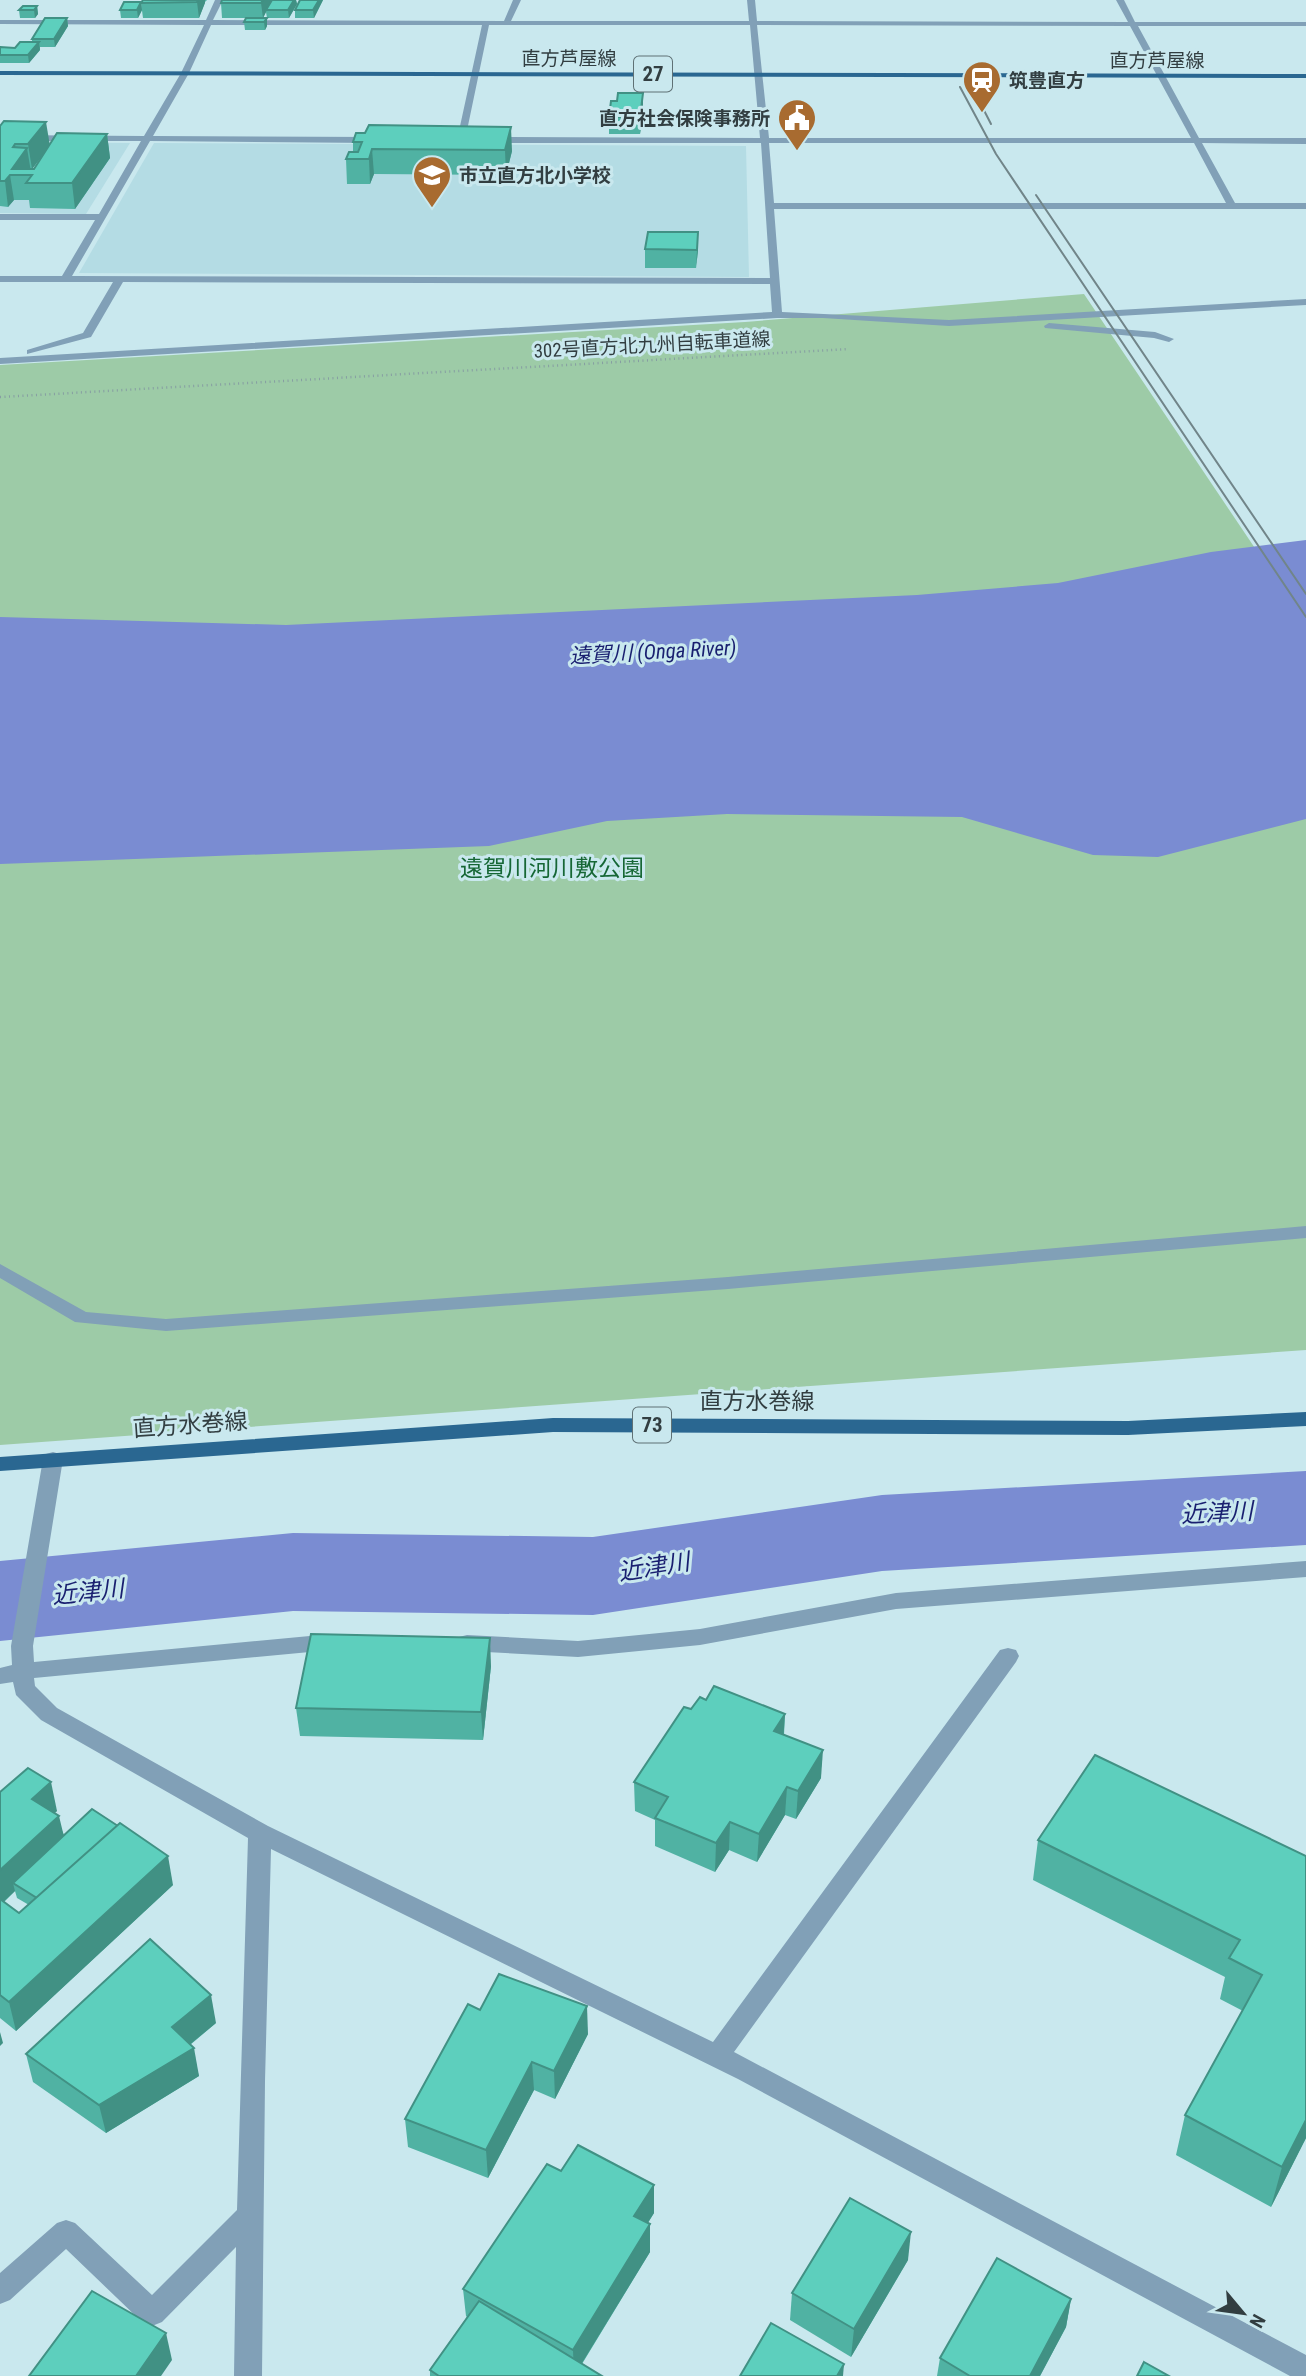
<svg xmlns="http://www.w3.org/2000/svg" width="1306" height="2376" viewBox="0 0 1306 2376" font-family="'Roboto Condensed','Noto Sans JP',sans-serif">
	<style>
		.built { fill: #b4dce4 }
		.green { fill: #9dcba7 }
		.water { fill: #7a8cd2 }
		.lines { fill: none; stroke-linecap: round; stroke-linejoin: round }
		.river { fill: #7a8cd2; fill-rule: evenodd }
		.path { stroke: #869da2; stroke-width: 2.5; stroke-dasharray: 1 3.5; stroke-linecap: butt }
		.minor { fill: #81a0b7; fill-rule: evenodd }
		.major { fill: #2a6791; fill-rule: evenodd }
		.tram { stroke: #718589; stroke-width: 2 }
		.wall { fill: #50b2a3; fill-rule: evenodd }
		.shaded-wall { fill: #419184 }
		.building { fill: #5dcfbd; stroke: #419184; stroke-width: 2 }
		.labels { text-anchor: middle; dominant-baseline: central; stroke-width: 6; stroke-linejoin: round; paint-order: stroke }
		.far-street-label { font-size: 19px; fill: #323e41; stroke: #c9e8ee }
		.far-poi-label { font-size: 19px; font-weight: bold; fill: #323e41; stroke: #c9e8ee; text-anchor: start }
		.shield { fill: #c9e8ee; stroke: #5f7175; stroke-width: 2 }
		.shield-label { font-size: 21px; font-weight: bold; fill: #323e41 }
		.far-water-label { font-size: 21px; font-style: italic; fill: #191f70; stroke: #c9e8ee }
		.park-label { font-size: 23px; fill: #166735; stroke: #c9e8ee }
		.street-label { font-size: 23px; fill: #323e41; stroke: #c9e8ee }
		.water-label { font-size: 24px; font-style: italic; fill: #191f70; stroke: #c9e8ee }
	</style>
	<rect width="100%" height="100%" fill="#c9e8ee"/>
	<g class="built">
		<path d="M0,142L130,143L86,214L0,213Z"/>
		<path d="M154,143L746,146L749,277L79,273Z"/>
	</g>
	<path class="green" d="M1084,294L1306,624V1350L0,1445V365L745,322Z"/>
	<path class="water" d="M1306,540V819L1158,857L1093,855L962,817L727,814L607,821L489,846L0,864V617L286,625L917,595L1058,583L1211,552Z"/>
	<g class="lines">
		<path class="river" d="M1306,1471V1545L882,1571L593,1615L293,1611L0,1641V1561L293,1533L593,1537L882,1495Z"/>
		<path class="path" d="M0,397L848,349"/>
		<g class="minor">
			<path d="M215,0H223L213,20L504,21L513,0H521L511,21H749L747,0H755L757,21L1128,22L1116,0H1124L1135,22H1306V26H1138L1199,138H1306V144L1202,143L1235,203H1306V209H774L782,312L949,320L1306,299V305L949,326L823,318H777L0,364V358L772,312L770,284L123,282L91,337L27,354V350L83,333L113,282H0V276H62L95,220H0V214H99L141,141H0V135L144,136L181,73L204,25L0,24V20H206ZM211,25H482L457,140L461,143L465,140L489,25H750L760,138L490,137L486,140L490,143H761L770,278L72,276L150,141L374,143L378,140L374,137L153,136L189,73ZM757,25L1130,26L1191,138H769ZM769,143H1194L1226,203H774Z"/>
			<path d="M1049,323L1155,332L1174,339L1169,342L1154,338L1045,328L1044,326Z"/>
			<path d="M1306,1226V1238L728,1289L166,1331L75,1322L0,1278V1264L86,1312L166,1319L728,1277Z"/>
			<path d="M53,1452L60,1454L63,1459L33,1646L34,1662L331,1634L339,1636L342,1642L339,1648L331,1650L34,1678L35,1686L57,1708L268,1826L713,2042L1000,1650L1008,1648L1016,1650L1019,1656L1016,1662L734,2052L1306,2355V2376H1290L738,2079L271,1849L265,2081L262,2376H234L236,2247L162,2322L152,2326L142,2322L66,2249L10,2300L0,2304V2273L57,2223L66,2220L75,2223L152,2295L237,2210L248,1838L41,1720L16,1695L13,1682L0,1684V1668L12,1665L11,1646L43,1459L46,1454Z"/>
			<path d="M1306,1561V1577L896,1609L700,1645L578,1657L467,1651L459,1649L456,1643L459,1637L467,1635L578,1641L700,1629L896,1593Z"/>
		</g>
		<g class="major">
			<path d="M0,71L1306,74V78L0,75Z"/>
			<path d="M1306,1412V1426L1128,1435L553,1432L0,1471V1457L553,1418L1128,1421Z"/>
		</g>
		<g class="tram">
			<path d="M960,87L996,154L1306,617"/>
			<path d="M972,87L991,124"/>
			<path d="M1036,195L1306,594"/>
		</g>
	</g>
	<g class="wall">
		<path d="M143,0H207L205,2L199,18H143L141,3Z"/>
		<path d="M222,0H296L297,4L289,18H267L266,12L263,18L267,26L265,30H245L244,22L246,18H222L221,3Z"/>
		<path d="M300,0H323L314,18H295V10Z"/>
		<path d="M141,2L142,10L138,18H121L120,10Z"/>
		<path d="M37,6L38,14L35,18H20L19,10Z"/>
		<path d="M67,18L68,26L55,47H40V50L29,63H0V47L15,48L32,42V39Z"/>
		<path d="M643,109L640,134H609V117Z"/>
		<path d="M0,126L49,145L107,134L110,158L75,209L30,208L29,200H14L8,207L0,206ZM46,151L34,169H32Z"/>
		<path d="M353,142L512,151L506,175L374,174L370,184H347L346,159L353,152Z"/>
		<path d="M648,232L698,250L696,268H645V249Z"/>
		<path d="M491,1666L483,1740L300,1736L296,1708Z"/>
		<path d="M706,1700L785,1714L784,1735L821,1778L796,1819L785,1815L757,1862L729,1850L715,1872L655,1846V1820L635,1811L634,1782L691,1709Z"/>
		<path d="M0,1792L57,1811L54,1813L64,1835L173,1885L16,2031L0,2018ZM15,1891L17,1898L29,1905L19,1913L4,1902Z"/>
		<path d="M1038,1840L1306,1856V2138L1271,2207L1176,2155L1185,2115L1243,2011L1220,1999L1225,1977L1033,1880Z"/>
		<path d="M480,2010L588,2034L555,2099L534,2090L488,2178L408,2147L405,2119Z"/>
		<path d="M216,2023L190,2045L199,2076L106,2133L33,2082L26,2054Z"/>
		<path d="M561,2171L654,2185V2213L648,2223L650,2252L582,2364L602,2376H430V2370L467,2317L466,2316L463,2289Z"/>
		<path d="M908,2260L851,2357L790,2320L792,2293Z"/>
		<path d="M1071,2299L1066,2327L1040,2376H937L940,2358Z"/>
	</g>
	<g class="shaded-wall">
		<path d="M198,0H205V3L199,18L197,2Z"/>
		<path d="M263,0H272L263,18L261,3Z"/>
		<path d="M294,0H296L297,4L289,18L288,10Z"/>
		<path d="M319,0H323L314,18L313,10Z"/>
		<path d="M141,2L142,10L138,18L137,10Z"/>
		<path d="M37,6L38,14L35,18L34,10Z"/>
		<path d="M67,18L68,26L55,47L54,39Z"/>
		<path d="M267,18V26L265,30L264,22Z"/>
		<path d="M39,42L40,50L29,63L28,55Z"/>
		<path d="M643,93V109L640,134V117Z"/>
		<path d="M46,122L50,146L32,169L28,144Z"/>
		<path d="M511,127L512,151L506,175L505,150Z"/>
		<path d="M107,134L110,158L75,209L72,183Z"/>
		<path d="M15,144L17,162L27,148L31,172L13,175V147Z"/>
		<path d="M372,149L374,174L370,184L369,159Z"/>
		<path d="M10,175L14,200L8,207L5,181Z"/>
		<path d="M698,232V250L696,268Z"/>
		<path d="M490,1638L491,1666L483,1740L481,1712Z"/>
		<path d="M785,1714L783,1743L774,1731Z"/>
		<path d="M823,1750L821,1778L796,1819L798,1791Z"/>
		<path d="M51,1782L57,1811L39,1828L32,1799Z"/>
		<path d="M787,1787L785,1815L757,1862L759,1834Z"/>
		<path d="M59,1816L66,1845L13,1883L15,1891L0,1905V1870Z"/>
		<path d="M730,1822L729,1850L715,1872L716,1843Z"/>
		<path d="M168,1856L173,1885L16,2031L9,2002Z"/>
		<path d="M211,1995L216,2023L177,2055L172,2027Z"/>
		<path d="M587,2006L588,2034L555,2099L554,2071Z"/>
		<path d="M0,2032L3,2043L0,2046Z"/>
		<path d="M194,2048L199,2076L106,2133L99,2105Z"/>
		<path d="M532,2062L534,2090L488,2178L486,2150Z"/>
		<path d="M1306,2120V2138L1271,2207L1282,2167Z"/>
		<path d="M654,2185V2213L634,2244V2216Z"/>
		<path d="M650,2224V2252L574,2376L573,2350Z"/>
		<path d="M911,2232L908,2260L851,2357L854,2329Z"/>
		<path d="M1071,2299L1066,2327L1040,2376H1030Z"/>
		<path d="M166,2333L172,2360L161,2376H136Z"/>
		<path d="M844,2364L843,2376H837Z"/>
	</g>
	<g class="building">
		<path d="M143,0H198L197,2L141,3Z"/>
		<path d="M222,0H263L261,3H221Z"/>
		<path d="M272,0H294L288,10H266Z"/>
		<path d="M300,0H319L313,10H295Z"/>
		<path d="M124,2H141L137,10H120Z"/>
		<path d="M23,6H37L34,10H19Z"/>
		<path d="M45,18H67L54,39H32Z"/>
		<path d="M246,18H267L264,22H244Z"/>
		<path d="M20,42H39L28,55H0V47L15,48Z"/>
		<path d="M618,93H643L640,117H609L611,101H617Z"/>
		<path d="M4,121L46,122L28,144H15L13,147L27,148L12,169H34L57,133L107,134L72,183H26L32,175H10L5,181H0V126Z"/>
		<path d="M369,125L511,127L505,150L372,149L369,159H346L349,152H358L362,142H353L356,133H365Z"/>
		<path d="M648,232H698L697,250L645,249Z"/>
		<path d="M311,1634L490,1638L481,1712L296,1708Z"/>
		<path d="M714,1686L785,1714L774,1731L823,1750L798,1791L787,1787L759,1834L730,1822L716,1843L655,1818L668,1797L634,1782L684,1707L691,1709L700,1697L706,1700Z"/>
		<path d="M1095,1755L1306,1856V2120L1282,2167L1185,2115L1262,1975L1229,1958L1240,1940L1038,1840Z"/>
		<path d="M28,1768L51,1782L32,1799L59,1816L0,1870V1792Z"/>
		<path d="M92,1809L118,1826L37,1898L13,1883Z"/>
		<path d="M120,1823L168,1856L9,2002L0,1995V1899L19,1913Z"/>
		<path d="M150,1939L211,1995L172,2027L194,2048L99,2105L26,2054Z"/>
		<path d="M499,1974L587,2006L554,2071L532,2062L486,2150L405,2119L468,2004L480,2010Z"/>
		<path d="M578,2145L654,2185L634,2216L650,2224L573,2350L463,2289L547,2164L561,2171Z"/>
		<path d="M850,2198L911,2232L854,2329L792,2293Z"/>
		<path d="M997,2258L1071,2299L1030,2376H970L940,2358Z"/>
		<path d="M92,2291L166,2333L136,2376H29Z"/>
		<path d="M479,2301L602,2376H439L430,2370Z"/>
		<path d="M771,2323L844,2364L837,2376H740Z"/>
		<path d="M1144,2362L1169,2376H1137Z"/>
	</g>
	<defs>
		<symbol id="station-pin" viewBox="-11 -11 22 30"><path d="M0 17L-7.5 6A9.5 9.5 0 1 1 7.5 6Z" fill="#a86b30" stroke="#c9e8ee"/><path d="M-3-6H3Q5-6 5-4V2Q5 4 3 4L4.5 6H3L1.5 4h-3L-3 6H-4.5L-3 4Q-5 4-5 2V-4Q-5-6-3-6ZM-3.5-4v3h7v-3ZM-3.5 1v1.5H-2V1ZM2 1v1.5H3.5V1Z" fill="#fff"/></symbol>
		<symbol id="civic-pin" viewBox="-11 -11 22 30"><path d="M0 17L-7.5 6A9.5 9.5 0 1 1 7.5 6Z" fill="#a86b30" stroke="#c9e8ee"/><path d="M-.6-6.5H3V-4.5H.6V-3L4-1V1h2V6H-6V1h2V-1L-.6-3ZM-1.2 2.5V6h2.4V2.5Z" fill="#fff"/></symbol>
		<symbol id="school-pin" viewBox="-11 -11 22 30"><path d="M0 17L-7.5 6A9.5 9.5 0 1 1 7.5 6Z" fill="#a86b30" stroke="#c9e8ee"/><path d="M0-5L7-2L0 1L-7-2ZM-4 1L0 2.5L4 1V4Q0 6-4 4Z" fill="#fff"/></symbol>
	</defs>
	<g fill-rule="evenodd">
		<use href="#station-pin" x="960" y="58" width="44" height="60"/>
		<use href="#civic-pin" x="775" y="96" width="44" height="60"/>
		<use href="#school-pin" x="410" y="153" width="44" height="60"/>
	</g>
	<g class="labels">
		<g class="far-street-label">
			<text x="569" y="58">直方芦屋線</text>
			<text x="1157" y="60">直方芦屋線</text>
			<text transform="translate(652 345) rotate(-3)">302号直方北九州自転車道線</text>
		</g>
		<g class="far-poi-label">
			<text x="1009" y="80">筑豊直方</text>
			<text x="770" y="118" text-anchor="end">直方社会保険事務所</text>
			<text x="459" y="175">市立直方北小学校</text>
		</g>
		<g class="shield">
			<rect x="634" y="56.5" width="38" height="35" rx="5"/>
			<rect x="633" y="1407.5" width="38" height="35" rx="5"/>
		</g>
		<g class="shield-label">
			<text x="653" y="74">27</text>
			<text x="652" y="1425">73</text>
		</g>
		<g class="far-water-label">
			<text transform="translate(653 652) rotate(-3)">遠賀川 (Onga River)</text>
		</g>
		<g class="park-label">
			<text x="552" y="868">遠賀川河川敷公園</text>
		</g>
		<g class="street-label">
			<text x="757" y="1401">直方水巻線</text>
			<text transform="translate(190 1425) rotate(-4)">直方水巻線</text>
		</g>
		<g class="water-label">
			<text transform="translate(1217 1513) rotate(-3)">近津川</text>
			<text transform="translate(654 1567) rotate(-9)">近津川</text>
			<text transform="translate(88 1592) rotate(-6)">近津川</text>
		</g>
	</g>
	<g transform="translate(1243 2313) rotate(119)" stroke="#c9e8ee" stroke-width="5" paint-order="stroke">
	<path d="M0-5L12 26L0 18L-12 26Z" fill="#323e41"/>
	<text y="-10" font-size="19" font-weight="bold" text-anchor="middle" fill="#323e41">N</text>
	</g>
</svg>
